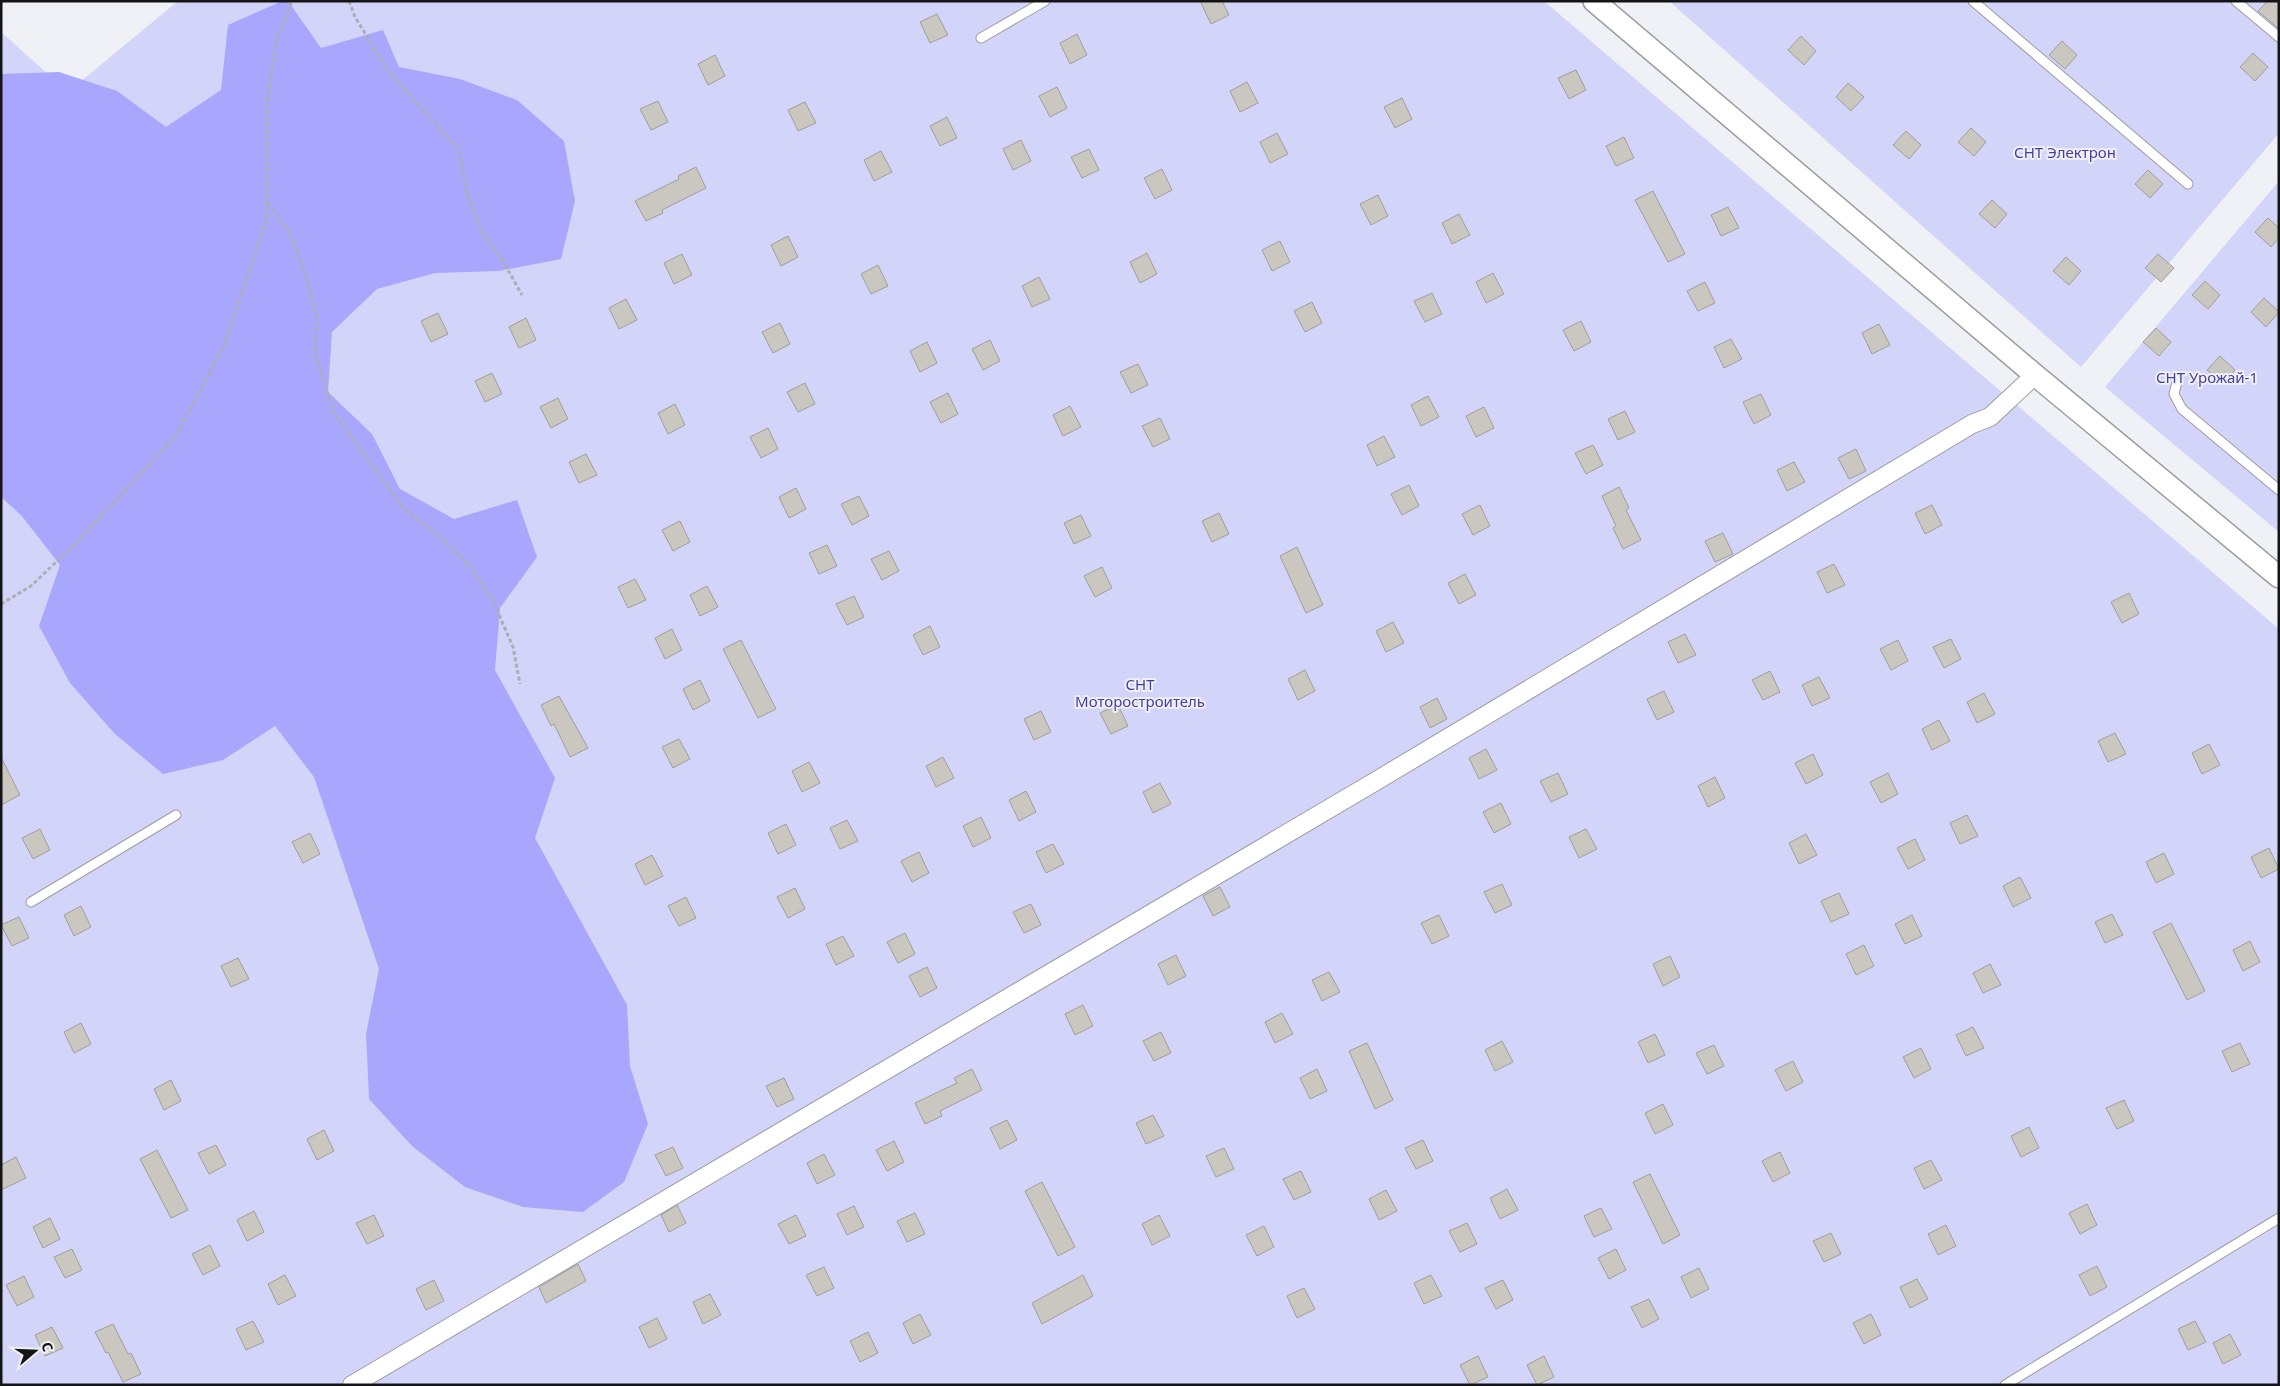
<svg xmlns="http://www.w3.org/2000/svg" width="2280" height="1386" viewBox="0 0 2280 1386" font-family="'Noto Sans',sans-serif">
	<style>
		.green { fill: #d2d4f9 }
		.forest { fill: #a8a7fd }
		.building { fill: #cac7c1; stroke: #a09e99 }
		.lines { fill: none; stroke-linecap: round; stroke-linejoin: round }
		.service-casing { stroke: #9c9ca2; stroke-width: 11 }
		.minor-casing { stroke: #9c9ca2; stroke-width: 20 }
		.tertiary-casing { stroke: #9c9ca2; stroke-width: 24 }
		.path { stroke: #adaeb3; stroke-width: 3; stroke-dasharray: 4 2.5; stroke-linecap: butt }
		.service { stroke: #fff; stroke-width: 9 }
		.minor { stroke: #fff; stroke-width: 18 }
		.tertiary { stroke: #fff; stroke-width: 21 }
		.labels { text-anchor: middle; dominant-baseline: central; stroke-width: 4; stroke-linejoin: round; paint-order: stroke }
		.park-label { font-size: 15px; fill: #493d9f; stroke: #f0f1f7 }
	</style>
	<rect width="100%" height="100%" fill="#f0f1f7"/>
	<g class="green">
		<path d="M178,1H1544L2279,629V1385H1V32L68,92Z"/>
		<path d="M1669,1H2279V133L2081,367Z"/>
		<path d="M2279,181V532L2105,387Z"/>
	</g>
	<path class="forest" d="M282,1H288L321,48L383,30L399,67L460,79L517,100L564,141L575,201L561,259L499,271L435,273L377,289L332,332L328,392L372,434L400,489L454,519L517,500L537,557L500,608L495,670L555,778L535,838L627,1005L630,1066L648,1124L624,1182L583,1212L523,1207L465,1187L412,1146L369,1099L366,1034L379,969L314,777L275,726L223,760L163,774L115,734L70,683L39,626L60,565L21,515L1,497V74L59,72L117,91L166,127L221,90L228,25Z"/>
	<g class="building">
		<path d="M1200,1H1222L1229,15L1211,24Z"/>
		<path d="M2268,1H2279V29L2258,11Z"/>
		<path d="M937,14L948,35L930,43L920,22Z"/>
		<path d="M1077,34L1087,55L1070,64L1060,43Z"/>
		<path d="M1801,36L1816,51L1804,65L1788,50Z"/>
		<path d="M2062,41L2077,55L2065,69L2049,55Z"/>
		<path d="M2253,53L2268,67L2255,81L2240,67Z"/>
		<path d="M715,55L725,76L708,85L698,64Z"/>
		<path d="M1576,70L1586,90L1569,99L1558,78Z"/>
		<path d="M1247,82L1258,103L1240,112L1230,91Z"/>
		<path d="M1848,83L1864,97L1851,111L1836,97Z"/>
		<path d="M1057,87L1067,108L1050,117L1039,96Z"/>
		<path d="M1402,98L1412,119L1395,128L1384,107Z"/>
		<path d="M658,101L668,122L651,130L640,109Z"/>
		<path d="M805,102L816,123L798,131L788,110Z"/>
		<path d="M947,117L957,138L940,146L930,126Z"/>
		<path d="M1971,128L1986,142L1974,156L1958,142Z"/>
		<path d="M1906,131L1921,145L1909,159L1893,145Z"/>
		<path d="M1277,133L1288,154L1270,163L1260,142Z"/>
		<path d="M1624,137L1634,158L1616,166L1606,146Z"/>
		<path d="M1021,140L1031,161L1013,170L1003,149Z"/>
		<path d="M1089,149L1099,170L1082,178L1071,157Z"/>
		<path d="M881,151L892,172L874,181L864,160Z"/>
		<path d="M696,167L706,188L662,210L663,213L646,221L635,201L679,179L678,176Z"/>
		<path d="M1162,169L1172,190L1155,199L1144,178Z"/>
		<path d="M2148,170L2163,184L2150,198L2135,184Z"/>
		<path d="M1653,191L1685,254L1668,262L1635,200Z"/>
		<path d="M1378,195L1388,216L1371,225L1360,204Z"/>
		<path d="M1992,200L2007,214L1995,228L1979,214Z"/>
		<path d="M1728,207L1739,228L1721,236L1711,215Z"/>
		<path d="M1459,214L1470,235L1452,244L1442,223Z"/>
		<path d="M2268,218L2279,228V238L2271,247L2255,232Z"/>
		<path d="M788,236L798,257L781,266L771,245Z"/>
		<path d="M1280,241L1290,262L1272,271L1262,250Z"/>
		<path d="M1147,253L1157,274L1140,283L1130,262Z"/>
		<path d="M682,254L692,275L674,284L664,263Z"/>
		<path d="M2158,254L2174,268L2161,282L2145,268Z"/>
		<path d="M2066,257L2081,271L2069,285L2053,271Z"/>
		<path d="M878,265L888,286L871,294L861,274Z"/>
		<path d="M1493,273L1504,294L1486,303L1476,282Z"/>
		<path d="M1039,277L1050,299L1032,307L1022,286Z"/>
		<path d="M2205,281L2220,295L2208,309L2192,295Z"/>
		<path d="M1705,282L1715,303L1698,311L1687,291Z"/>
		<path d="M1432,293L1442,314L1425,322L1414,301Z"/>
		<path d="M2264,298L2279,312L2266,327L2251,312Z"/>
		<path d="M626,299L637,320L619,329L609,308Z"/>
		<path d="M1312,302L1322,323L1305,332L1294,311Z"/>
		<path d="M438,313L448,334L431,342L421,321Z"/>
		<path d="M526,318L536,340L519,348L509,327Z"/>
		<path d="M1581,321L1591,342L1574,351L1563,330Z"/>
		<path d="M780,323L790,344L773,353L762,332Z"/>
		<path d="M1879,324L1890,345L1872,354L1862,333Z"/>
		<path d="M2156,328L2171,342L2159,356L2143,342Z"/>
		<path d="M1731,339L1742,359L1724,368L1714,347Z"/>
		<path d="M990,340L1000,361L983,370L972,349Z"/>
		<path d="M927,342L937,363L920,372L910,351Z"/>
		<path d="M2220,356L2235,370L2223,384L2207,370Z"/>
		<path d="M1138,364L1148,385L1131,393L1120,372Z"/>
		<path d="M492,373L502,394L485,402L475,381Z"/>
		<path d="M805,383L815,404L798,412L787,392Z"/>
		<path d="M948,393L958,414L941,423L930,402Z"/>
		<path d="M1761,394L1771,415L1754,424L1743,402Z"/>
		<path d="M1428,396L1439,417L1421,426L1411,405Z"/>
		<path d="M558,398L568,419L551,428L540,407Z"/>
		<path d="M675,404L685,425L668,434L658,413Z"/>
		<path d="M1070,406L1081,427L1063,436L1053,415Z"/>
		<path d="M1484,407L1494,428L1476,437L1466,416Z"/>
		<path d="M1625,411L1635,432L1618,440L1608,419Z"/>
		<path d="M1160,418L1170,439L1153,447L1142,426Z"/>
		<path d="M768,428L778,449L761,458L750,437Z"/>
		<path d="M1384,436L1395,457L1377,466L1367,445Z"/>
		<path d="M1593,445L1603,465L1586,474L1575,453Z"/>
		<path d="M1856,449L1866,471L1849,479L1838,458Z"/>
		<path d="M586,454L597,475L579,483L569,462Z"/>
		<path d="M1794,462L1805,482L1787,491L1777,470Z"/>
		<path d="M1409,485L1419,506L1402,515L1391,494Z"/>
		<path d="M1619,487L1629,508L1626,510L1641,540L1623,549L1613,528L1616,526L1602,496Z"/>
		<path d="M796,488L806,509L789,518L779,497Z"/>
		<path d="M859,496L869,516L852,525L841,504Z"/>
		<path d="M1480,505L1490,526L1473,535L1462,514Z"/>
		<path d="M1932,505L1942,525L1925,534L1915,513Z"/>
		<path d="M1219,513L1229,534L1212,542L1202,521Z"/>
		<path d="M1081,515L1091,536L1074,544L1064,523Z"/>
		<path d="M680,521L690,542L673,551L662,530Z"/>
		<path d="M1723,533L1733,554L1715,562L1705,541Z"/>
		<path d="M827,545L837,566L819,574L809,553Z"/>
		<path d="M1297,547L1323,605L1306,613L1280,556Z"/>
		<path d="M889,551L899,571L882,580L871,559Z"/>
		<path d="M1834,564L1845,585L1827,593L1817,572Z"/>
		<path d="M1102,567L1112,588L1095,597L1084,576Z"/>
		<path d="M1465,574L1476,595L1459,604L1448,583Z"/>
		<path d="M635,579L646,600L628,608L618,587Z"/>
		<path d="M707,586L718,607L700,616L690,595Z"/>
		<path d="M2129,593L2139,614L2122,623L2111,602Z"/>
		<path d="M854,596L864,617L847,625L836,604Z"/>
		<path d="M1393,622L1404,643L1386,652L1376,631Z"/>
		<path d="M930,626L940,647L923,655L913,635Z"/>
		<path d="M672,629L682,650L665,659L655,638Z"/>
		<path d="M1685,634L1696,655L1678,663L1668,642Z"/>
		<path d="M1951,639L1961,659L1944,668L1933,647Z"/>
		<path d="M741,640L776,709L758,718L723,649Z"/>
		<path d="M1898,640L1908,661L1891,670L1880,649Z"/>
		<path d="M1305,670L1315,691L1298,700L1288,679Z"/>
		<path d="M1770,671L1780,692L1763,700L1752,680Z"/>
		<path d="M1819,677L1830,698L1812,706L1802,685Z"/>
		<path d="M700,680L710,701L693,710L683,689Z"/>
		<path d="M1664,691L1674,712L1657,720L1647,699Z"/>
		<path d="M1984,693L1995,714L1977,723L1967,702Z"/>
		<path d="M559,696L588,748L570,757L554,724L551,726L541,705Z"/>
		<path d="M1437,698L1447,719L1430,728L1420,707Z"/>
		<path d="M1118,705L1128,726L1111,734L1100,713Z"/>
		<path d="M1041,711L1051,732L1034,740L1024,719Z"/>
		<path d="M1939,720L1950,741L1932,750L1922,729Z"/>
		<path d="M2115,733L2126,754L2108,762L2098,741Z"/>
		<path d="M679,739L690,759L673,768L662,747Z"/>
		<path d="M2209,744L2220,765L2202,774L2192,753Z"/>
		<path d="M1486,749L1497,770L1479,779L1469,758Z"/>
		<path d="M1813,754L1823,775L1806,784L1795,763Z"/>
		<path d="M1,757L20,795L1,805Z"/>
		<path d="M943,757L954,778L936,787L926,766Z"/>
		<path d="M809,762L820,783L802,792L792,771Z"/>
		<path d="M1558,773L1568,794L1551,802L1540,781Z"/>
		<path d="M1888,773L1898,794L1881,803L1870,782Z"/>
		<path d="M1715,777L1725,798L1708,807L1698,786Z"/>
		<path d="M1160,783L1171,804L1153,813L1143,792Z"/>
		<path d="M1026,791L1036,812L1019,821L1009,800Z"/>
		<path d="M1501,803L1511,824L1494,833L1483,812Z"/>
		<path d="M1967,815L1978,836L1960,844L1950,823Z"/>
		<path d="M981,817L991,838L973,847L963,826Z"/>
		<path d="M847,820L858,841L840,849L830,828Z"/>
		<path d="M786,824L796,845L778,854L768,833Z"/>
		<path d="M40,829L50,850L33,859L22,838Z"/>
		<path d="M1586,829L1597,849L1579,858L1569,837Z"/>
		<path d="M310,833L320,854L303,863L292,842Z"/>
		<path d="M1806,834L1817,855L1799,864L1789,843Z"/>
		<path d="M1915,839L1925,860L1908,869L1897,848Z"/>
		<path d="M1053,844L1064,864L1046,873L1036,852Z"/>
		<path d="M2269,848L2279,869L2261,878L2251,857Z"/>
		<path d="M919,852L929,873L912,882L901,861Z"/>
		<path d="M2164,853L2174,874L2156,883L2146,862Z"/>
		<path d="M652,855L663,876L645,885L635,864Z"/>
		<path d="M2020,877L2031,898L2013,907L2003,886Z"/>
		<path d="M1502,884L1512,905L1495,913L1484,892Z"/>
		<path d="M1220,887L1230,907L1213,916L1203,896Z"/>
		<path d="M795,888L805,909L788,918L777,897Z"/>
		<path d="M1839,893L1849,914L1831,922L1821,901Z"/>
		<path d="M686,897L696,918L679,926L668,906Z"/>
		<path d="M1031,904L1041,925L1024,933L1013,912Z"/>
		<path d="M81,906L91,927L74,936L64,915Z"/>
		<path d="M2112,914L2123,935L2105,943L2095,922Z"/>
		<path d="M1439,915L1449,936L1432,944L1421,923Z"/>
		<path d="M1912,915L1922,936L1905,944L1895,924Z"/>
		<path d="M19,917L29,938L12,946L1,925Z"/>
		<path d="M2171,923L2205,991L2187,1000L2153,932Z"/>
		<path d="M905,933L915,954L898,963L887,942Z"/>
		<path d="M843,936L854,956L836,965L826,944Z"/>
		<path d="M2250,941L2260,962L2243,971L2233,950Z"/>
		<path d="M1864,945L1874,966L1856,975L1846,954Z"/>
		<path d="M1176,955L1186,976L1168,985L1158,964Z"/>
		<path d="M1670,956L1680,977L1663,986L1653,964Z"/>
		<path d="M238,958L249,979L231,987L221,966Z"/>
		<path d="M1990,964L2001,985L1983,993L1973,973Z"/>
		<path d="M927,967L937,988L920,997L909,976Z"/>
		<path d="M1329,972L1340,992L1322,1001L1312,980Z"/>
		<path d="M1083,1005L1093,1026L1075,1035L1065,1014Z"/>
		<path d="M1282,1013L1293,1034L1275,1043L1265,1022Z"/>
		<path d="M81,1023L91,1044L74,1053L64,1032Z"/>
		<path d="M1973,1027L1984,1048L1966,1056L1956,1035Z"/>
		<path d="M1161,1032L1171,1053L1154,1061L1143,1041Z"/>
		<path d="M1655,1034L1665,1055L1648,1063L1638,1042Z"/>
		<path d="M1502,1041L1513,1062L1495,1071L1485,1050Z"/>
		<path d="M1367,1043L1393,1100L1375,1109L1349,1051Z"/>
		<path d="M2240,1043L2250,1064L2232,1072L2222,1051Z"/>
		<path d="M1714,1045L1724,1066L1707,1074L1696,1053Z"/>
		<path d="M1921,1048L1931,1069L1914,1078L1903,1057Z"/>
		<path d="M1793,1061L1803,1082L1786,1091L1775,1070Z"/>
		<path d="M972,1069L982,1090L940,1111L942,1116L925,1124L915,1103L957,1083L954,1078Z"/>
		<path d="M1317,1069L1327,1091L1310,1099L1300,1078Z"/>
		<path d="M784,1078L794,1099L777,1107L766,1086Z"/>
		<path d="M171,1080L181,1101L164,1110L154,1089Z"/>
		<path d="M2124,1100L2134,1121L2117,1129L2106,1108Z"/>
		<path d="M1663,1104L1673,1125L1655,1134L1645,1113Z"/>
		<path d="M1153,1115L1164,1136L1146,1144L1136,1123Z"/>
		<path d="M1007,1120L1017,1140L1000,1149L990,1128Z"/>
		<path d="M2029,1127L2039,1148L2021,1157L2011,1136Z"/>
		<path d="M324,1130L334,1151L317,1160L307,1139Z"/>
		<path d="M1423,1140L1433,1161L1416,1169L1405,1148Z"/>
		<path d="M894,1141L904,1162L887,1171L876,1150Z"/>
		<path d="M216,1145L226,1165L209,1174L198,1153Z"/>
		<path d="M673,1147L683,1168L666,1176L655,1155Z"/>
		<path d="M1224,1148L1234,1169L1216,1177L1206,1156Z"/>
		<path d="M157,1150L188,1210L171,1218L140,1159Z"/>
		<path d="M1780,1152L1790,1173L1773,1182L1762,1161Z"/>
		<path d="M824,1154L835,1175L817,1184L807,1163Z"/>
		<path d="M16,1157L26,1178L1,1190V1165Z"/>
		<path d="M1931,1160L1942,1180L1924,1189L1914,1168Z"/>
		<path d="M1301,1171L1311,1192L1294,1200L1283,1179Z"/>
		<path d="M1650,1174L1680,1235L1663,1244L1633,1182Z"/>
		<path d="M1042,1182L1075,1247L1058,1256L1025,1191Z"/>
		<path d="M1507,1189L1518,1210L1500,1219L1490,1198Z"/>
		<path d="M1386,1190L1397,1211L1379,1220L1369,1199Z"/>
		<path d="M2087,1204L2097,1225L2080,1234L2069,1213Z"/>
		<path d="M677,1205L686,1223L669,1232L661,1215Z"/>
		<path d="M854,1206L864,1227L847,1235L837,1214Z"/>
		<path d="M1601,1208L1612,1229L1594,1237L1584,1216Z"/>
		<path d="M254,1211L264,1232L247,1241L237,1220Z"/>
		<path d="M915,1213L925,1234L907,1242L897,1221Z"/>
		<path d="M374,1215L384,1236L367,1244L356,1223Z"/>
		<path d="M796,1215L806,1236L789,1244L778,1224Z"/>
		<path d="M1159,1215L1170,1236L1152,1245L1142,1224Z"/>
		<path d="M50,1218L60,1239L43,1248L33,1227Z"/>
		<path d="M1467,1223L1477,1244L1460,1252L1449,1231Z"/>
		<path d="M1946,1225L1956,1246L1938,1255L1928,1234Z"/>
		<path d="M1264,1226L1274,1247L1257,1256L1246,1235Z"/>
		<path d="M1831,1233L1841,1254L1824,1262L1813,1241Z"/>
		<path d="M210,1245L220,1266L203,1275L192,1254Z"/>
		<path d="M72,1249L82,1270L65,1278L54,1257Z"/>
		<path d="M1616,1249L1626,1270L1609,1279L1598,1258Z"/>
		<path d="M578,1264L586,1281L546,1303L539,1287Z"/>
		<path d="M2097,1266L2107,1287L2090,1296L2079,1275Z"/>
		<path d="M824,1267L834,1288L817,1296L806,1275Z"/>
		<path d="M1699,1268L1709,1289L1691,1298L1681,1277Z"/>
		<path d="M285,1275L296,1296L278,1305L268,1284Z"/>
		<path d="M1083,1275L1093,1296L1042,1324L1032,1303Z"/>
		<path d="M1431,1275L1442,1296L1424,1304L1414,1283Z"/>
		<path d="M24,1276L34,1297L17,1306L6,1285Z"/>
		<path d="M1917,1279L1928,1299L1910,1308L1900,1287Z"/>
		<path d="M434,1280L444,1301L426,1310L416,1289Z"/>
		<path d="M1503,1280L1513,1300L1496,1309L1485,1288Z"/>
		<path d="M1304,1288L1315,1309L1297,1318L1287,1296Z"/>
		<path d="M710,1294L721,1315L703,1324L693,1302Z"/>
		<path d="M1649,1299L1659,1319L1642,1328L1631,1307Z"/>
		<path d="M920,1314L931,1335L913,1344L903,1323Z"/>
		<path d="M1871,1314L1881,1335L1864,1344L1853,1323Z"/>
		<path d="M657,1318L667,1339L649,1348L639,1327Z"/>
		<path d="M253,1321L264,1342L246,1350L236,1329Z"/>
		<path d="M2195,1321L2206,1342L2188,1350L2178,1329Z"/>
		<path d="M113,1324L128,1354L131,1353L141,1374L123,1382L108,1352L106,1353L95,1332Z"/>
		<path d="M52,1327L63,1348L45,1356L35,1335Z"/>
		<path d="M868,1332L878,1353L860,1362L850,1341Z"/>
		<path d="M2230,1334L2241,1355L2223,1364L2213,1343Z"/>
		<path d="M1478,1356L1488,1377L1470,1385L1460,1365Z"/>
		<path d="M1544,1356L1554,1377L1537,1385L1527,1365Z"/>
	</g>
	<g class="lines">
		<defs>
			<g id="service">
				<path d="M1973,1L2188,184"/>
				<path d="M2236,1L2279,37"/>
				<path d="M981,38L1045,1"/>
				<path d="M2178,378L2174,394L2182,409L2279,490"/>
				<path d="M31,902L176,815"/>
				<path d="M2005,1385L2279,1218"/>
			</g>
			<path id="minor" d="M352,1385L1376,781L1972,424L1990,417L2035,375"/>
			<path id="tertiary" d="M1594,1L2035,375L2279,577"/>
		</defs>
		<use href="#service" class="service-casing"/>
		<use href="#minor" class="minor-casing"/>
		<use href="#tertiary" class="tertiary-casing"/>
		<g class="path">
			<path d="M349,1L355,17L388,71L459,150L467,195L482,232L503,261L522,295"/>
			<path d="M268,203L290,234L305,273L317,318L315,353L334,413L404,509L441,538L467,563L493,601L513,647L520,684"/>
			<path d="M1,604L31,586L74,545L175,437L224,346L267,219V102L277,39L292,1"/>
		</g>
		<use href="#service" class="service"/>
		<use href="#minor" class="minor"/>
		<use href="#tertiary" class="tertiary"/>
	</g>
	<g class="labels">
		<g class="park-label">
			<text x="2065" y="152">СНТ Электрон</text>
			<text x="2207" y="377">СНТ Урожай-1</text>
			<text x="1140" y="684">СНТ<tspan x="1140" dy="17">Моторостроитель</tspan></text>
		</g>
	</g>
	<rect width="2280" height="1386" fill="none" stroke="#151517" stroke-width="5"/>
	<g transform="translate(35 1351) rotate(71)" stroke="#f0f1f7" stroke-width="4" paint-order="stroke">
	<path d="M0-4L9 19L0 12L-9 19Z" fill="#151517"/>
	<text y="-8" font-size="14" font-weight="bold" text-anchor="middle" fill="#151517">С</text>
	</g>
</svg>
